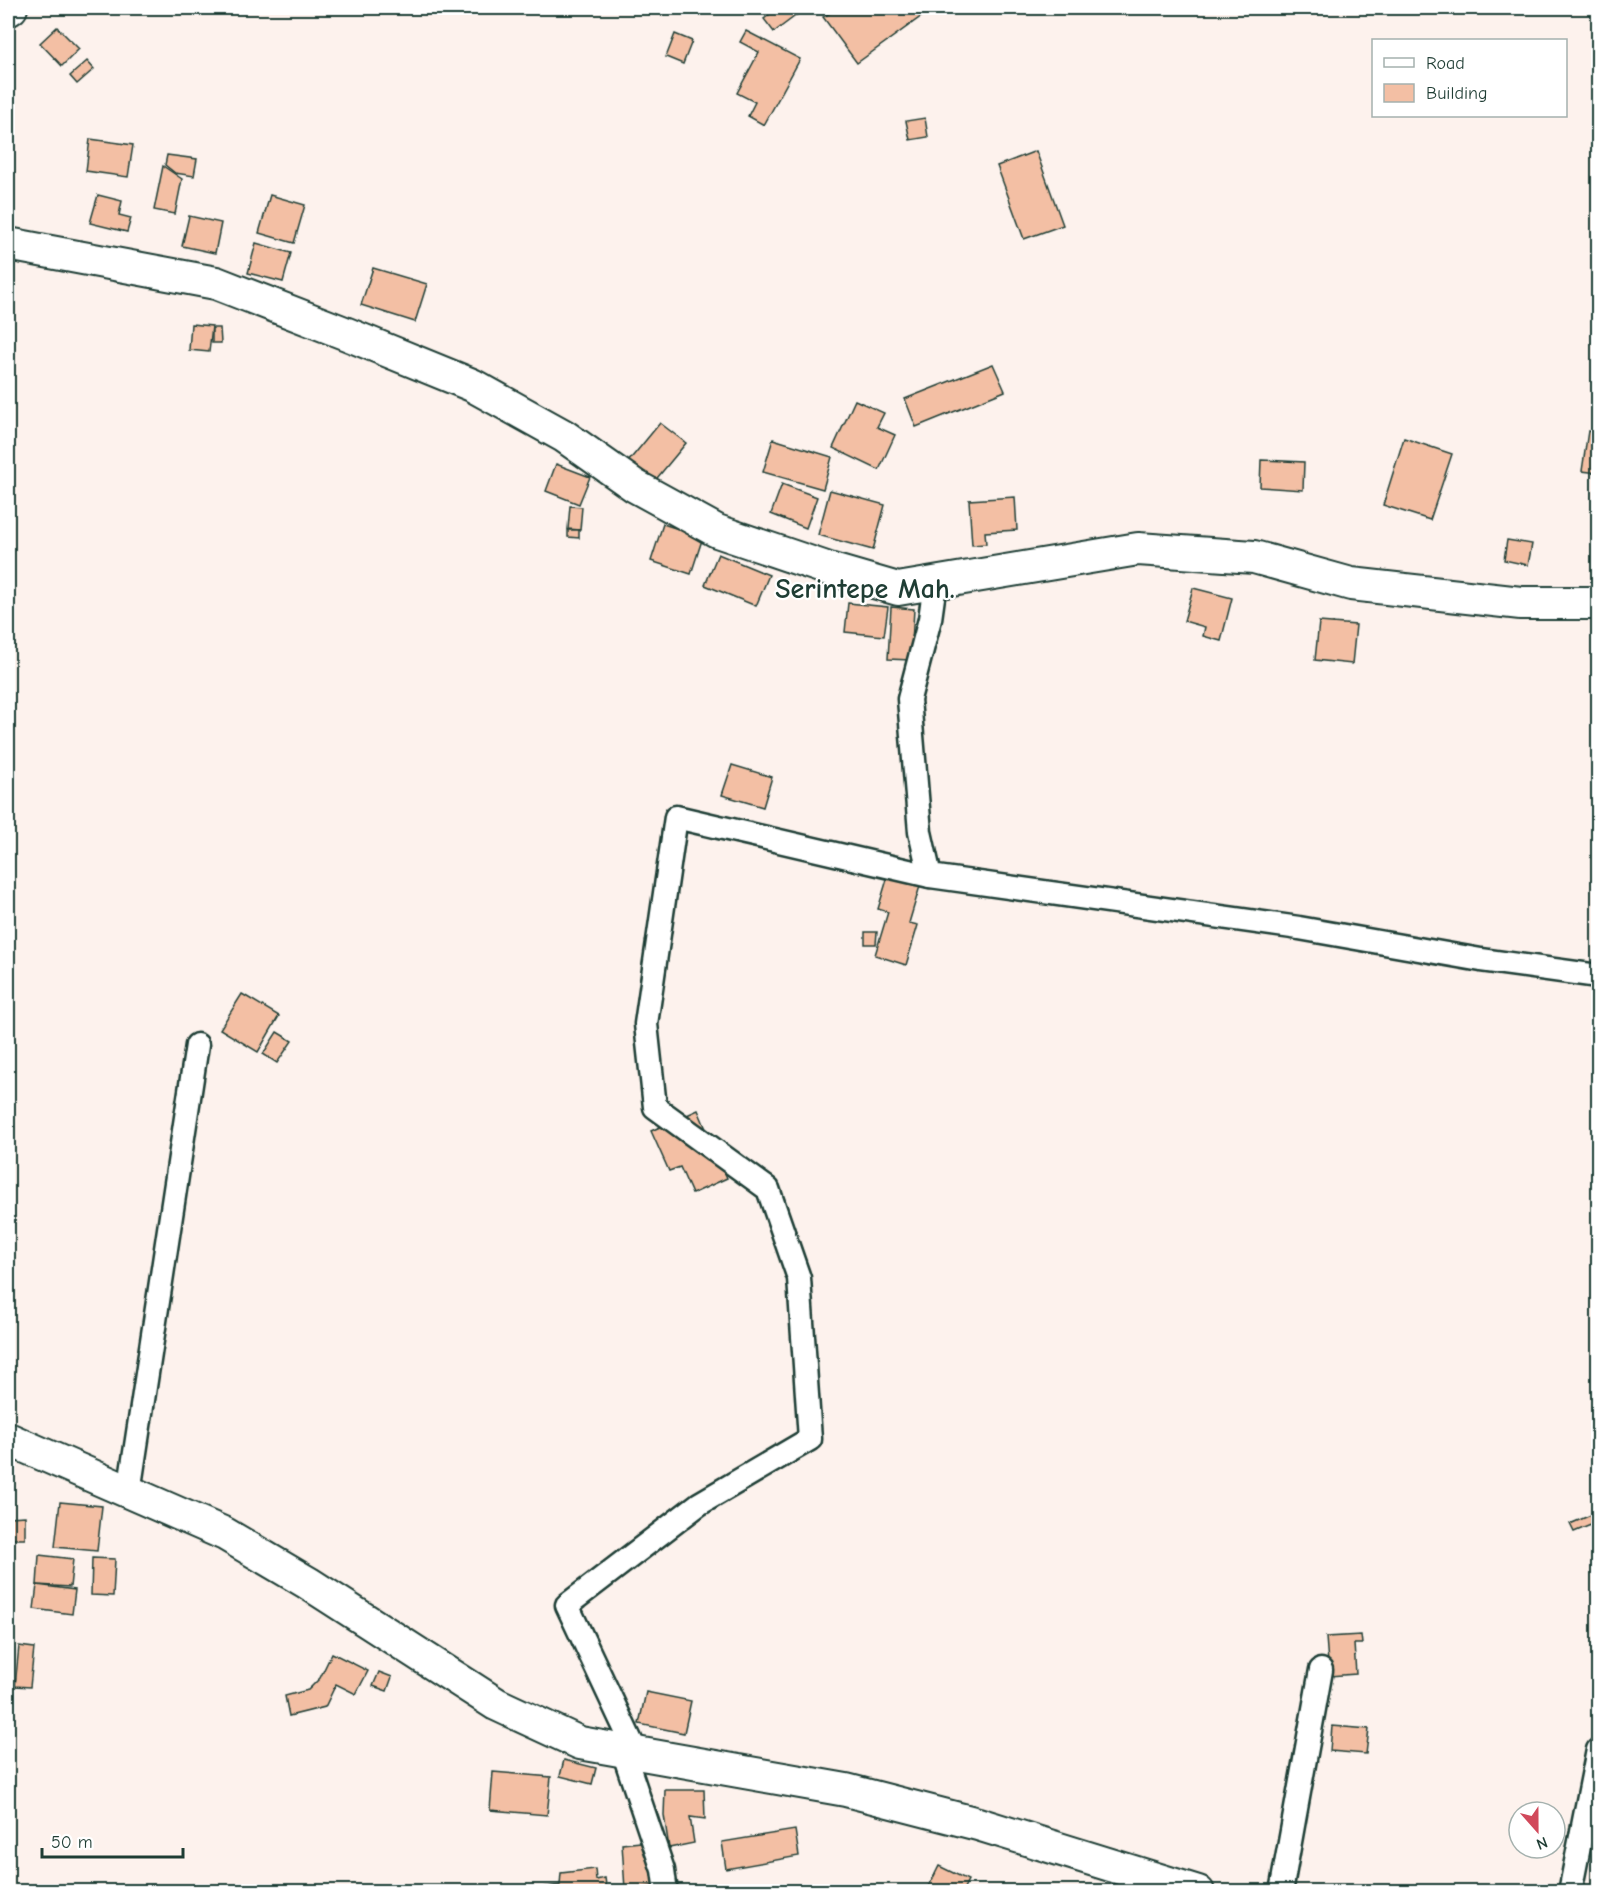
<svg xmlns="http://www.w3.org/2000/svg" width="1606" height="1899" viewBox="0 0 1606 1899" font-family="'Comic Neue',sans-serif">
	<style>
		.building { fill: #f3bfa4; stroke: #1f3d34; stroke-width: 1.5 }
		.lines { fill: none; stroke-linecap: round; stroke-linejoin: round }
		.street-casing { stroke: #1f3d34; stroke-width: 27 }
		.secondary-casing { stroke: #1f3d34; stroke-width: 36 }
		.street { stroke: #fff; stroke-width: 22 }
		.secondary { stroke: #fff; stroke-width: 32 }
		.labels { text-anchor: middle; dominant-baseline: central; stroke-width: 4.5; stroke-linejoin: round; paint-order: stroke }
		.district-label { font-size: 28px; font-weight: bold; fill: #1f3d34; stroke: #fff }
	</style>
	<rect width="100%" height="100%" fill="#fdf2ed"/>
	<filter id="ink" filterUnits="userSpaceOnUse"><feTurbulence type="fractalNoise" baseFrequency=".0167" numOctaves="2"/><feDisplacementMap in="SourceGraphic" scale="12" xChannelSelector="R" yChannelSelector="G"/><feConvolveMatrix kernelMatrix="1 2 1 2 8 2 1 2 1" color-interpolation-filters="sRGB"/></filter>
	<g filter="url(#ink)">
		<g class="building">
			<path d="M763,8H806L774,32L764,19L769,15Z"/>
			<path d="M825,8H922L926,13L857,63L823,17L830,13Z"/>
			<path d="M57,27L79,49L62,66L40,43Z"/>
			<path d="M746,31L800,59L764,125L748,116L755,102L737,93L759,52L740,42Z"/>
			<path d="M675,34L692,41L683,64L666,57Z"/>
			<path d="M87,61L94,69L77,84L70,76Z"/>
			<path d="M925,118L928,137L910,140L906,121Z"/>
			<path d="M90,139L133,145L128,177L86,171Z"/>
			<path d="M1036,151L1063,225L1024,239L997,166Z"/>
			<path d="M167,155L197,159L194,176L175,173L165,165Z"/>
			<path d="M163,166L182,179L175,214L154,210Z"/>
			<path d="M98,195L122,201L119,215L131,218L127,232L90,223Z"/>
			<path d="M270,195L305,205L294,243L259,233Z"/>
			<path d="M189,216L221,223L215,253L182,246Z"/>
			<path d="M256,243L291,253L283,282L248,273Z"/>
			<path d="M373,268L427,284L415,322L361,305Z"/>
			<path d="M191,324L212,326L209,352L189,350Z"/>
			<path d="M212,328H220L221,343H212Z"/>
			<path d="M993,364L1005,391L916,427L905,399Z"/>
			<path d="M855,400L884,413L877,427L895,435L879,470L833,448Z"/>
			<path d="M660,423L686,443L653,483L628,462Z"/>
			<path d="M1588,431L1598,433V473L1582,471Z"/>
			<path d="M1404,438L1452,454L1430,520L1383,505Z"/>
			<path d="M773,439L832,457L823,489L763,472Z"/>
			<path d="M1261,460L1304,462L1303,490L1260,487Z"/>
			<path d="M556,464L590,477L579,504L546,491Z"/>
			<path d="M782,484L817,497L806,528L771,514Z"/>
			<path d="M830,490L885,505L873,550L818,535Z"/>
			<path d="M1015,497L1017,530L985,532L986,544L972,545L969,500Z"/>
			<path d="M570,506L582,507L580,530L568,529Z"/>
			<path d="M663,524L703,537L691,574L651,561Z"/>
			<path d="M568,530H579V538L568,537Z"/>
			<path d="M1507,540L1532,544L1528,565L1504,560Z"/>
			<path d="M718,554L769,575L756,606L705,585Z"/>
			<path d="M1193,588L1232,598L1221,641L1203,636L1205,627L1184,621Z"/>
			<path d="M848,603L888,607L884,636L845,632Z"/>
			<path d="M891,607L914,609L911,660L888,659Z"/>
			<path d="M1319,622L1356,625L1352,664L1315,660Z"/>
			<path d="M732,765L772,777L763,807L722,795Z"/>
			<path d="M888,876L920,886L909,923L918,925L906,965L875,955L888,912L878,909Z"/>
			<path d="M865,932H877L876,944H865Z"/>
			<path d="M242,994L279,1016L258,1052L220,1029Z"/>
			<path d="M277,1032L292,1041L277,1063L263,1054Z"/>
			<path d="M698,1110L727,1178L692,1194L680,1167L669,1171L651,1131Z"/>
			<path d="M60,1502L102,1506L97,1551L55,1547Z"/>
			<path d="M1598,1512V1522L1574,1532L1570,1524Z"/>
			<path d="M25,1516V1539H9V1517Z"/>
			<path d="M39,1555L73,1559L70,1587L37,1585Z"/>
			<path d="M92,1558L115,1559L113,1596L91,1595Z"/>
			<path d="M37,1585L75,1590L72,1614L34,1609Z"/>
			<path d="M1361,1635L1362,1644H1354L1356,1674L1329,1676L1326,1637Z"/>
			<path d="M19,1646L34,1648L30,1687L15,1686Z"/>
			<path d="M332,1653L368,1671L356,1694L336,1684L325,1707L289,1716L285,1696L308,1690L320,1678Z"/>
			<path d="M379,1672L392,1677L387,1691L373,1686Z"/>
			<path d="M646,1692L691,1701L684,1733L639,1724Z"/>
			<path d="M1332,1726L1369,1729L1366,1754L1330,1751Z"/>
			<path d="M564,1760L596,1768L592,1784L560,1776Z"/>
			<path d="M493,1772L551,1777L547,1815L490,1810Z"/>
			<path d="M665,1790H704L705,1819L690,1817L694,1843L669,1848L664,1815Z"/>
			<path d="M795,1830L799,1856L726,1869L722,1842Z"/>
			<path d="M650,1841L653,1886L625,1889L622,1844Z"/>
			<path d="M939,1866L968,1880L962,1892H926Z"/>
			<path d="M595,1869L596,1880L605,1878L607,1892H528V1890L560,1885L561,1873Z"/>
		</g>
		<g class="lines">
			<defs>
				<g id="street">
					<path d="M935,583L930,619L909,699L920,832L930,876L1299,928L1481,960L1598,976"/>
					<path d="M129,1492L197,1045"/>
					<path d="M623,1751L663,1870L666,1892"/>
					<path d="M637,1754L567,1605L699,1504L810,1439L799,1278L768,1189L655,1107L646,1024L676,817L930,876"/>
					<path d="M1281,1892L1321,1670"/>
					<path d="M1570,1892L1598,1750"/>
				</g>
				<g id="secondary">
					<path d="M8,10L11,8"/>
					<path d="M8,244L216,283L347,334L472,385L564,436L635,486L717,531L829,569L898,589L1138,549L1254,557L1351,584L1521,603H1598"/>
					<path d="M8,1439L225,1534L308,1583L496,1704L580,1743L846,1790L978,1824L1198,1892"/>
				</g>
			</defs>
			<use href="#street" class="street-casing"/>
			<use href="#secondary" class="secondary-casing"/>
			<use href="#street" class="street"/>
			<use href="#secondary" class="secondary"/>
		</g>
	</g>
	<g class="labels">
		<g class="district-label">
			<text x="865" y="589">Serintepe Mah.</text>
		</g>
	</g>
	<rect width="1606" height="1899" fill="none" stroke="#fff" stroke-width="30"/>
	<rect x="15" y="15" width="1576" height="1869" fill="none" stroke="#1f3d34" stroke-width="2" filter="url(#ink)"/>
	<rect x="1372" y="39" width="195" height="78" fill="#ffffff" stroke="#a5b1ae" stroke-width="1.5"/>
	<rect x="1384" y="58" width="30" height="9" fill="#ffffff" stroke="#a5b1ae" stroke-width="1.5"/>
	<text x="1426" y="69" font-size="18" fill="#1f3d34">Road</text>
	<rect x="1384" y="84" width="30" height="18" fill="#f3bfa4" stroke="#a5b1ae" stroke-width="1.5"/>
	<text x="1426" y="99" font-size="18" fill="#1f3d34">Building</text>
	<g transform="translate(1537 1830) rotate(159)"><circle r="28" fill="#ffffff" stroke="#a5b1ae" stroke-width="1.5"/>
	<path d="M0-4.5L10 22L0 15L-10 22Z" fill="#d1495b"/>
	<text y="-9" font-size="16" font-weight="bold" text-anchor="middle" fill="#1f3d34">N</text>
	</g>
	<path d="M42 1848v9h141v-9" fill="none" stroke="#1f3d34" stroke-width="3"/>
	<text x="51" y="1848" font-size="18" fill="#1f3d34" stroke="#ffffff" stroke-width="4.5" paint-order="stroke">50 m</text>
</svg>
